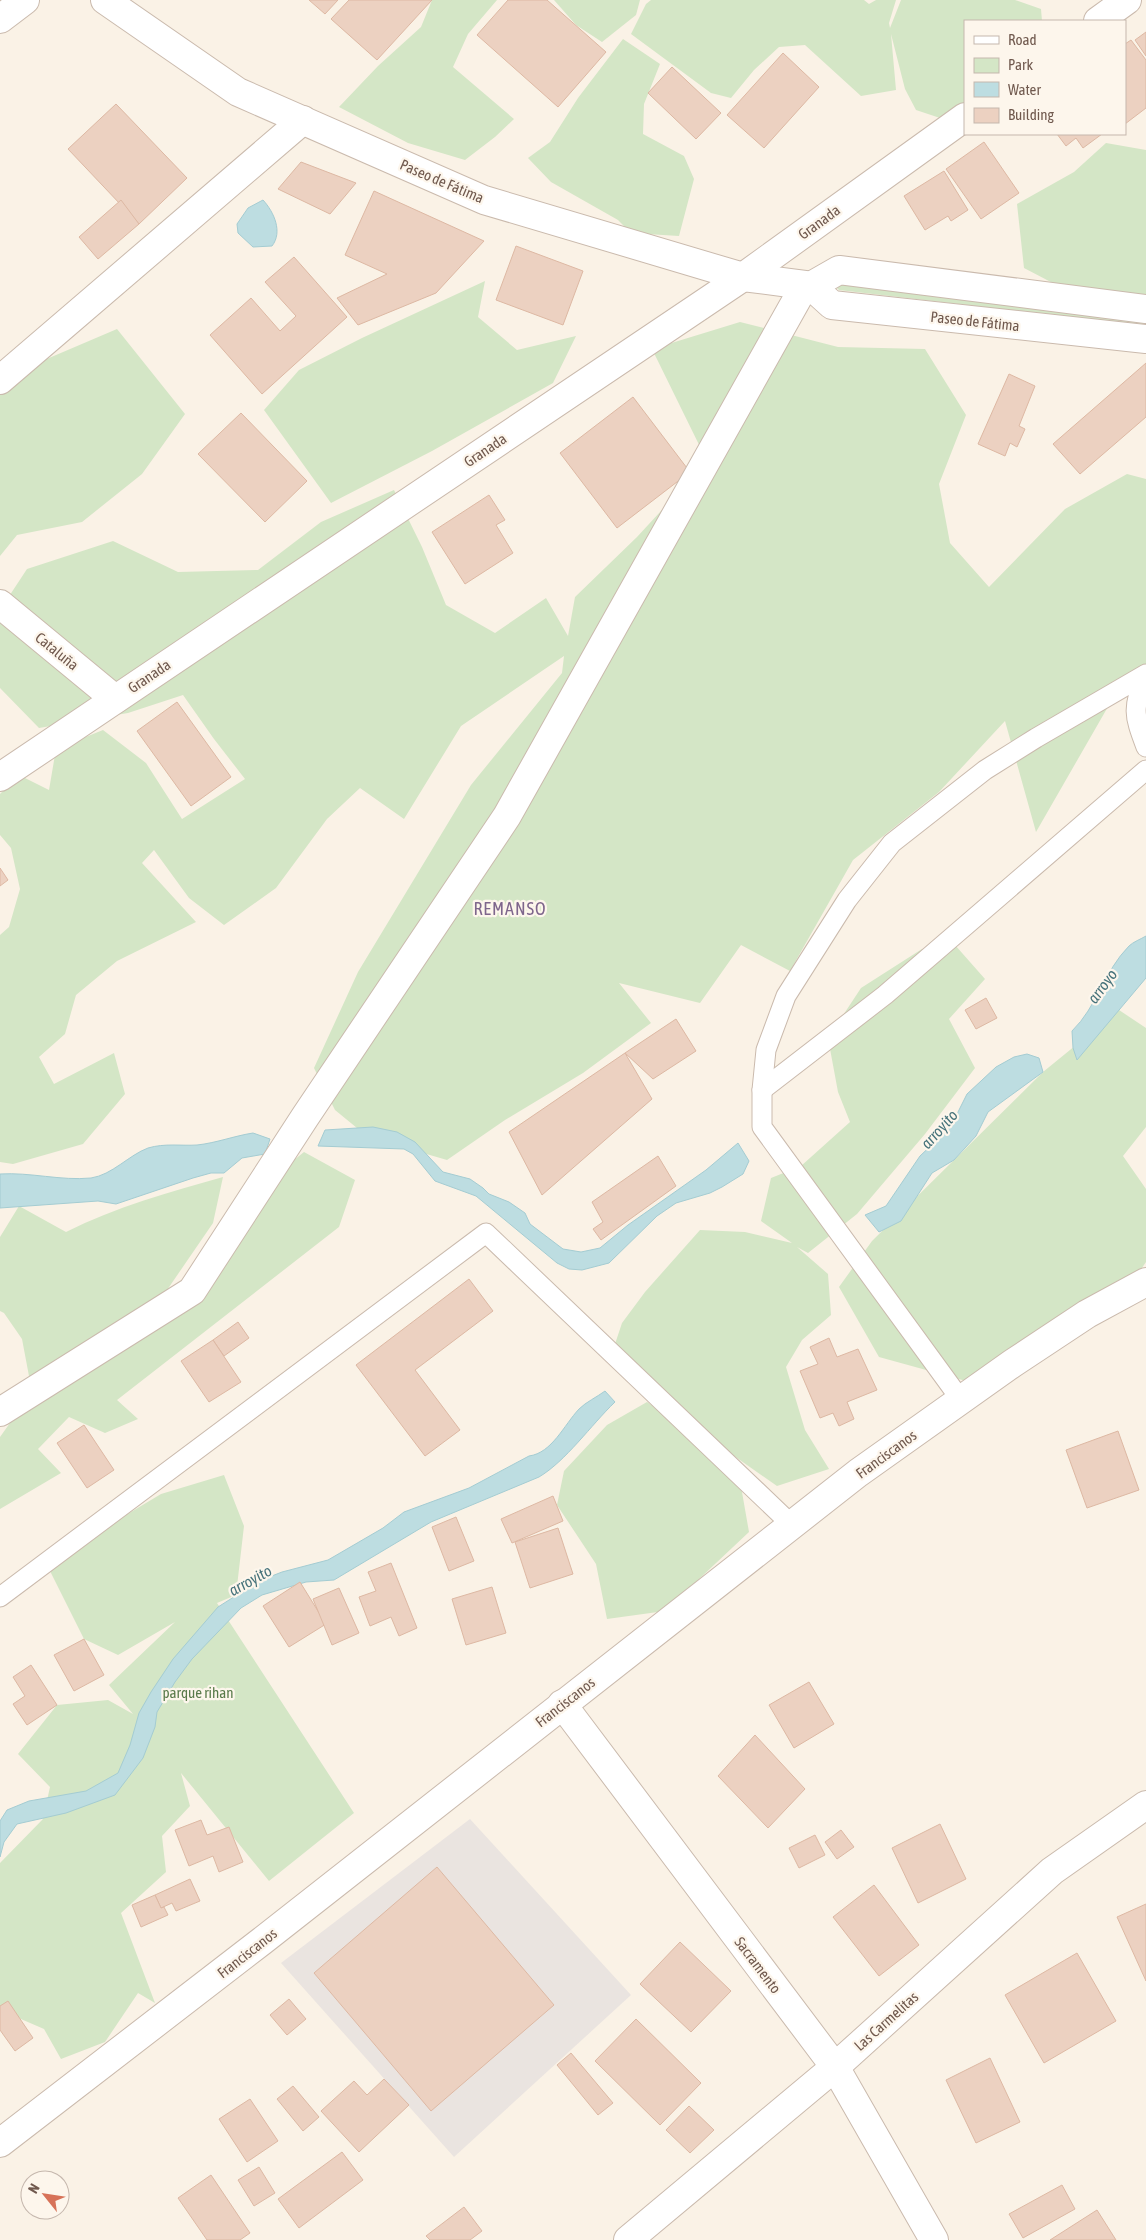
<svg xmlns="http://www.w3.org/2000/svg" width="1146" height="2240" viewBox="0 0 1146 2240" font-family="'Asap Condensed',sans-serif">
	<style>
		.industrial { fill: #eae4e0 }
		.green { fill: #d4e6c6 }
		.water { fill: #bddde1; stroke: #a4ccd2 }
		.building { fill: #ecd1c1; stroke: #ddb8a3 }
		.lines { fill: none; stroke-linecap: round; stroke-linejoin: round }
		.service-casing { stroke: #cabaad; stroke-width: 21 }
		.minor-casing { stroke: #cabaad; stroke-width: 30 }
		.tertiary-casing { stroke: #cabaad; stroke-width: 30 }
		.service { stroke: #fff; stroke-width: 19 }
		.minor { stroke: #fff; stroke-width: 28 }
		.tertiary { stroke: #fff; stroke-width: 28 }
		.labels { text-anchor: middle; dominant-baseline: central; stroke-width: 4.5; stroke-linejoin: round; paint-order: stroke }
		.street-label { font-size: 15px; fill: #70594e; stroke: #fdf6ec }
		.park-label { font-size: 15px; fill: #597a4a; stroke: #fdf6ec }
		.water-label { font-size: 16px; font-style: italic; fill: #47737b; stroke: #fdf6ec }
		.quarter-label { font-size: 18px; letter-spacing: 1px; fill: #7e668c; stroke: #fdf6ec }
	</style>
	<rect width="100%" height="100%" fill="#faf2e6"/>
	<path class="industrial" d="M470,1819L631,1995L454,2157L281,1963Z"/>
	<g class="green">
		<path d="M432,0H497L468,34L453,67L514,119L495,137L465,160L408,143L339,107L378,66L421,27Z"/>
		<path d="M554,0H640L636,15L602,42L576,25Z"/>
		<path d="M651,0H864L869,4L876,0H896L889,23L890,28L901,0H1015L1041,9L1042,21H965V102L940,118L916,110L905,89L891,34L896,90L861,96L805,45L779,47L754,70L731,98L711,93L631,34L646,4Z"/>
		<path d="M623,39L660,64L644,104L643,134L684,156L694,179L679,236L631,233L618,220L551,182L528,158L550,142L578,98Z"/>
		<path d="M1106,143L1146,150V295L1070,292L1024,268L1017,204L1074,172Z"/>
		<path d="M485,281L478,317L517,350L576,336L553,383L432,451L331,503L264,410L299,370L362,338Z"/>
		<path d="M840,284L1146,322V326L839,290L837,288Z"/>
		<path d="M740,322L838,347L925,349L966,415L939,484L950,543L989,587L1065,509L1127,474L1146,479V679L1109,705L1036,832L1005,721L939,792L853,860L790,971L741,945L700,1003L619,983L651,1023L583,1073L505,1120L447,1160L368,1137L335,1110L314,1068L358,972L471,785L562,673L564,656L461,726L404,819L360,788L327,819L276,888L224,925L189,898L154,850L142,863L196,922L117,961L76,995L65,1034L39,1057L54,1084L114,1053L125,1094L83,1144L13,1164L0,1162V935L9,927L20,889L11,848L0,835V794L19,775L49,790L56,749L103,730L146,763L182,819L245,779L214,739L183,695L128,713L39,728L0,688V610L27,569L113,541L178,572L258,570L321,522L394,490L422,547L446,605L495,633L546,598L568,636L575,597L637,537L707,461L652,349Z"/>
		<path d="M117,329L185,414L142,474L82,522L17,535L0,556V388L42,361Z"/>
		<path d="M955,945L985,979L949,1019L975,1068L925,1134L857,1214L808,1253L797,1247L828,1274L831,1315L802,1340L786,1367L805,1430L829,1469L777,1486L720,1446L612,1353L622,1323L645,1292L700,1230L745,1232L792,1243L761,1221L771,1178L801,1166L850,1122L838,1092L828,1038L861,988L922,949Z"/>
		<path d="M1119,1010L1146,1028V1127L1123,1156L1146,1189V1262L1135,1278L966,1381L879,1357L839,1287L872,1241L1043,1072Z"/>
		<path d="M304,1152L355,1180L339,1227L117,1400L138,1419L105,1433L69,1417L38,1449L61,1473L0,1509V1437L32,1392L22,1339L4,1313L0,1311V1237L19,1206L66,1232C116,1207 169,1192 223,1177L213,1223L165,1293L186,1312L231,1256L258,1189Z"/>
		<path d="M647,1402L697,1435L739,1475L749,1532L665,1611L607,1619L596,1564L557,1505L564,1471L607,1425Z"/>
		<path d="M224,1475L244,1526L236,1595L217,1603L354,1813L269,1881L181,1773L190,1806L162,1836L166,1872L121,1913L155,2003L138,1993L105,2042L61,2059L44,2029L0,2010V1863L43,1819L50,1787L18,1754L57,1705L108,1700L133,1714L109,1685L175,1622L118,1655L84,1639L46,1563L161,1494Z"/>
	</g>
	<g class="water">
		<path d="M263,200C274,212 283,232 272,246L253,247L238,233L237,224L248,208Z"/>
		<path d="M1146,936V978L1077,1060L1073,1048L1072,1031C1097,1007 1104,971 1129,946C1133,942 1141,939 1146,936Z"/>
		<path d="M1027,1054L1039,1058L1043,1072L988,1112L976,1136L954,1160L932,1173L901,1221L879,1232L865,1215L886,1206L920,1156L939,1138L955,1118L967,1094L996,1067L1014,1057Z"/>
		<path d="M373,1127L397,1132L415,1142L443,1172L470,1179L483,1188L489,1194L509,1202L525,1213L530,1224L563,1249L581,1252L600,1248L628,1225L706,1170L738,1143L749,1161L743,1174L722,1187L710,1193L676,1203L657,1216L609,1263L582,1270L569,1269L557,1263L476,1196L435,1181L413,1154L404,1149L318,1146L325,1130Z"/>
		<path d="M253,1133L270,1139L265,1154L242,1158L224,1173H211L193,1178L116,1204L98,1201L0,1208V1174C30,1172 61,1181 91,1178C112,1175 129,1155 148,1148C165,1143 181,1146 197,1145C216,1143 234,1136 253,1133Z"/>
		<path d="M605,1391L615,1402C591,1425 566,1461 539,1477L431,1522L334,1580L306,1582L262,1595L241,1608L192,1659L175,1682L157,1712L155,1727L143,1758L115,1795L66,1813L17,1824L4,1842L0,1857V1821L7,1810L29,1801L86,1791L118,1773L130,1745L139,1713L151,1692L173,1659L218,1607L259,1581L282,1572L328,1560L383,1528L404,1512L469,1488L529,1456C552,1453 564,1425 579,1409C586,1402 597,1397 605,1391Z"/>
	</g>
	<g class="building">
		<path d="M309,0H338L325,14Z"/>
		<path d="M349,0H432L377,60L331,19Z"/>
		<path d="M508,0H547L606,52L558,107L477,35Z"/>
		<path d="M1146,32V56L1135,40Z"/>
		<path d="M1131,40L1146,60V108L1125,124V44Z"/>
		<path d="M783,53L819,87L764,148L727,115Z"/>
		<path d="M672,67L721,113L696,139L648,93Z"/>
		<path d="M116,104L187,178L139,224L68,149Z"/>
		<path d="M1057,134H1102L1083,148L1076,138L1066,146Z"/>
		<path d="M984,142L1019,193L981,219L946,169Z"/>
		<path d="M301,162L356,183L330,214L278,189Z"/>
		<path d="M944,171L968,210L951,221L948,216L925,230L904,196Z"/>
		<path d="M374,191L484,241L436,293L358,325L337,298L387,274L345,255Z"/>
		<path d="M121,200L139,224L98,259L79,237Z"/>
		<path d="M516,246L583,271L563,325L496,300Z"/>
		<path d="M294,257L347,317L262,394L210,335L251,298L280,331L296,316L265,282Z"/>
		<path d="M1146,363V417L1080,474L1053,444Z"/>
		<path d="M1009,374L1035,386L1019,426L1025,429L1017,447L1010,443L1005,456L978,444Z"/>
		<path d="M633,397L690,472L617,528L560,453Z"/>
		<path d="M241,413L307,481L265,522L198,454Z"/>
		<path d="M489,495L505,520L496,525L513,553L465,584L432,532Z"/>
		<path d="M177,702L231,777L191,806L137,731Z"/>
		<path d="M0,868L8,880L0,886Z"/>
		<path d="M986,998L997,1018L976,1029L965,1010Z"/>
		<path d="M676,1019L696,1051L653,1079L625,1053Z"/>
		<path d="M625,1053L652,1099L542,1195L509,1132Z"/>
		<path d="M658,1156L676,1186L601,1240L593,1229L603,1222L592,1202Z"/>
		<path d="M469,1279L493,1311L415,1370L460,1430L425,1456L356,1365Z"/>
		<path d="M238,1322L249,1338L224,1356L213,1340Z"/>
		<path d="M829,1338L837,1357L858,1349L877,1390L847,1402L854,1419L839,1426L833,1413L820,1418L800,1371L818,1364L810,1347Z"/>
		<path d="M213,1340L241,1382L209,1402L181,1361Z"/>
		<path d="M84,1425L114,1470L87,1488L57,1443Z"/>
		<path d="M1118,1431L1139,1490L1087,1508L1066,1450Z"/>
		<path d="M553,1496L563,1521L512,1543L501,1519Z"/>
		<path d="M456,1517L474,1561L449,1571L432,1527Z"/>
		<path d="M558,1528L573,1574L530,1588L515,1542Z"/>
		<path d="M391,1563L417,1628L399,1636L391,1617L370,1626L359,1597L376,1591L368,1572Z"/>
		<path d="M300,1582L326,1624L289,1647L263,1606Z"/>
		<path d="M492,1587L506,1633L466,1645L452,1599Z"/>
		<path d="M339,1588L359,1633L332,1645L313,1599Z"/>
		<path d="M84,1639L104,1675L74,1691L54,1655Z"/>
		<path d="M31,1665L57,1705L27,1725L13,1704L25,1696L13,1677Z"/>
		<path d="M809,1682L834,1724L794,1748L769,1705Z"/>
		<path d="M755,1735L805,1789L768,1828L718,1776Z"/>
		<path d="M201,1820L207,1835L229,1827L243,1862L219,1872L213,1856L189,1866L175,1830Z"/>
		<path d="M940,1824L966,1879L918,1903L892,1848Z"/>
		<path d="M841,1830L854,1847L837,1859L825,1842Z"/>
		<path d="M815,1835L825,1855L799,1868L789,1848Z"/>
		<path d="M437,1867L554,2005L431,2111L314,1973Z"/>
		<path d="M190,1879L200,1901L176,1911L172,1903L161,1908L155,1895Z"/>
		<path d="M874,1885L919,1945L879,1976L833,1917Z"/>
		<path d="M155,1895L161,1908L164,1907L168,1915L141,1927L132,1905Z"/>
		<path d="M1146,1904V1981L1117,1917Z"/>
		<path d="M680,1942L731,1991L691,2032L640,1984Z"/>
		<path d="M1077,1953L1116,2021L1044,2063L1005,1995Z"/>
		<path d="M289,1999L306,2019L287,2035L270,2015Z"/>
		<path d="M8,2001L33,2038L15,2051L0,2030V2006Z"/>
		<path d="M636,2019L701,2083L660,2125L595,2061Z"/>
		<path d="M571,2053L613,2103L598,2115L557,2065Z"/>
		<path d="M990,2058L1020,2122L976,2143L946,2080Z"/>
		<path d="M384,2079L409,2105L359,2152L321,2111L354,2081L367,2095Z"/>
		<path d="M293,2086L319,2117L303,2131L277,2099Z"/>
		<path d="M250,2099L278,2141L247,2162L219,2119Z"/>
		<path d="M689,2106L714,2130L690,2153L666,2130Z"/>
		<path d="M342,2152L363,2180L299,2228L278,2199Z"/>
		<path d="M259,2167L275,2193L254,2206L238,2180Z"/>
		<path d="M211,2175L250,2233L240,2240H207L178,2198Z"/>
		<path d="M1062,2185L1075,2209L1023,2238L1009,2214Z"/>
		<path d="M464,2207L482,2231L470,2240H430L426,2236Z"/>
		<path d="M1097,2210L1116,2240H1050Z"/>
	</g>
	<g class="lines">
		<defs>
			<g id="service">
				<path d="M1145,675C1133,709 1133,713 1146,747"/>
				<path d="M762,1090L885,995L1146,770"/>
				<path d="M961,1400L762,1127V1090L766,1050L786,996L847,900L892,843L985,770L1036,738L1146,674"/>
				<path d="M0,1597L486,1233L792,1525"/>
			</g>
			<g id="minor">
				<path d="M0,19L25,0"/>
				<path d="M1098,21L1127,0"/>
				<path d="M0,380L303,120"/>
				<path d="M0,604L115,699"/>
				<path d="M0,777L743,277L965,117"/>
				<path d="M0,1412L192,1291L305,1117L507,816L805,285"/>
				<path d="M562,1704L835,2067L934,2240"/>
				<path d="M0,2143L262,1941L858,1473L1013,1363L1087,1314L1146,1282"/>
				<path d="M628,2240L835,2067L1052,1871L1146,1805"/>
			</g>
			<g id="tertiary">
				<path d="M105,0L238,92L484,200L743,277L805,285L811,286L839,270L1146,309"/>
				<path d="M811,286L832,305L1146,339"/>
			</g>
		</defs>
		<use href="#service" class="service-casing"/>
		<use href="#minor" class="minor-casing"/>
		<use href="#tertiary" class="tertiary-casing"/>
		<use href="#service" class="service"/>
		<use href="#minor" class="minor"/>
		<use href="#tertiary" class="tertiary"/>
	</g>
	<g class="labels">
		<g class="street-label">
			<text transform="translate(442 181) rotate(23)">Paseo de Fátima</text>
			<text transform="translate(819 222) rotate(-36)">Granada</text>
			<text transform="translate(975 321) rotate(6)">Paseo de Fátima</text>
			<text transform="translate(485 450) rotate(-34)">Granada</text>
			<text transform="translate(57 651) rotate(39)">Cataluña</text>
			<text transform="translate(149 676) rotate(-34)">Granada</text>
			<text transform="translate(886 1454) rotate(-36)">Franciscanos</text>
			<text transform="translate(565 1702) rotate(-38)">Franciscanos</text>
			<text transform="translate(247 1953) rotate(-38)">Franciscanos</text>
			<text transform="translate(758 1965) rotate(53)">Sacramento</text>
			<text transform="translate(886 2021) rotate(-42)">Las Carmelitas</text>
		</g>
		<g class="park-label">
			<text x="198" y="1692">parque rihan</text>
		</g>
		<g class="water-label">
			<text transform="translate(1102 986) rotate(-53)">arroyo</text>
			<text transform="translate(939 1129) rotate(-48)">arroyito</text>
			<text transform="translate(250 1580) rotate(-29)">arroyito</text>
		</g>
		<g class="quarter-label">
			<text x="510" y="908">REMANSO</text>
		</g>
	</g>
	<rect x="964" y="20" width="162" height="115" fill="#fdf6ec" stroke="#c5b7ad"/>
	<rect x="974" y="36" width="25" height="8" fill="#ffffff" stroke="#c5b7ad"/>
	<text x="1008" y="45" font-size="15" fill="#70594e">Road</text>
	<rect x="974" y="58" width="25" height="15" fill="#d4e6c6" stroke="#c5b7ad"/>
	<text x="1008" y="70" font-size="15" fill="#70594e">Park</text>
	<rect x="974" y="82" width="25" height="15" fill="#bddde1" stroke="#c5b7ad"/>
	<text x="1008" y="95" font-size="15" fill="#70594e">Water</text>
	<rect x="974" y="108" width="25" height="15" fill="#ecd1c1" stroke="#c5b7ad"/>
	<text x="1008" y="120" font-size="15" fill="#70594e">Building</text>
	<g transform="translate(45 2195) rotate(300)"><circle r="24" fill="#fdf6ec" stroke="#c5b7ad"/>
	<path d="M0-4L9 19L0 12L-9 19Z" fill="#d77258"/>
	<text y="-8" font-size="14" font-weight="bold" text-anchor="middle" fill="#70594e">N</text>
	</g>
</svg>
